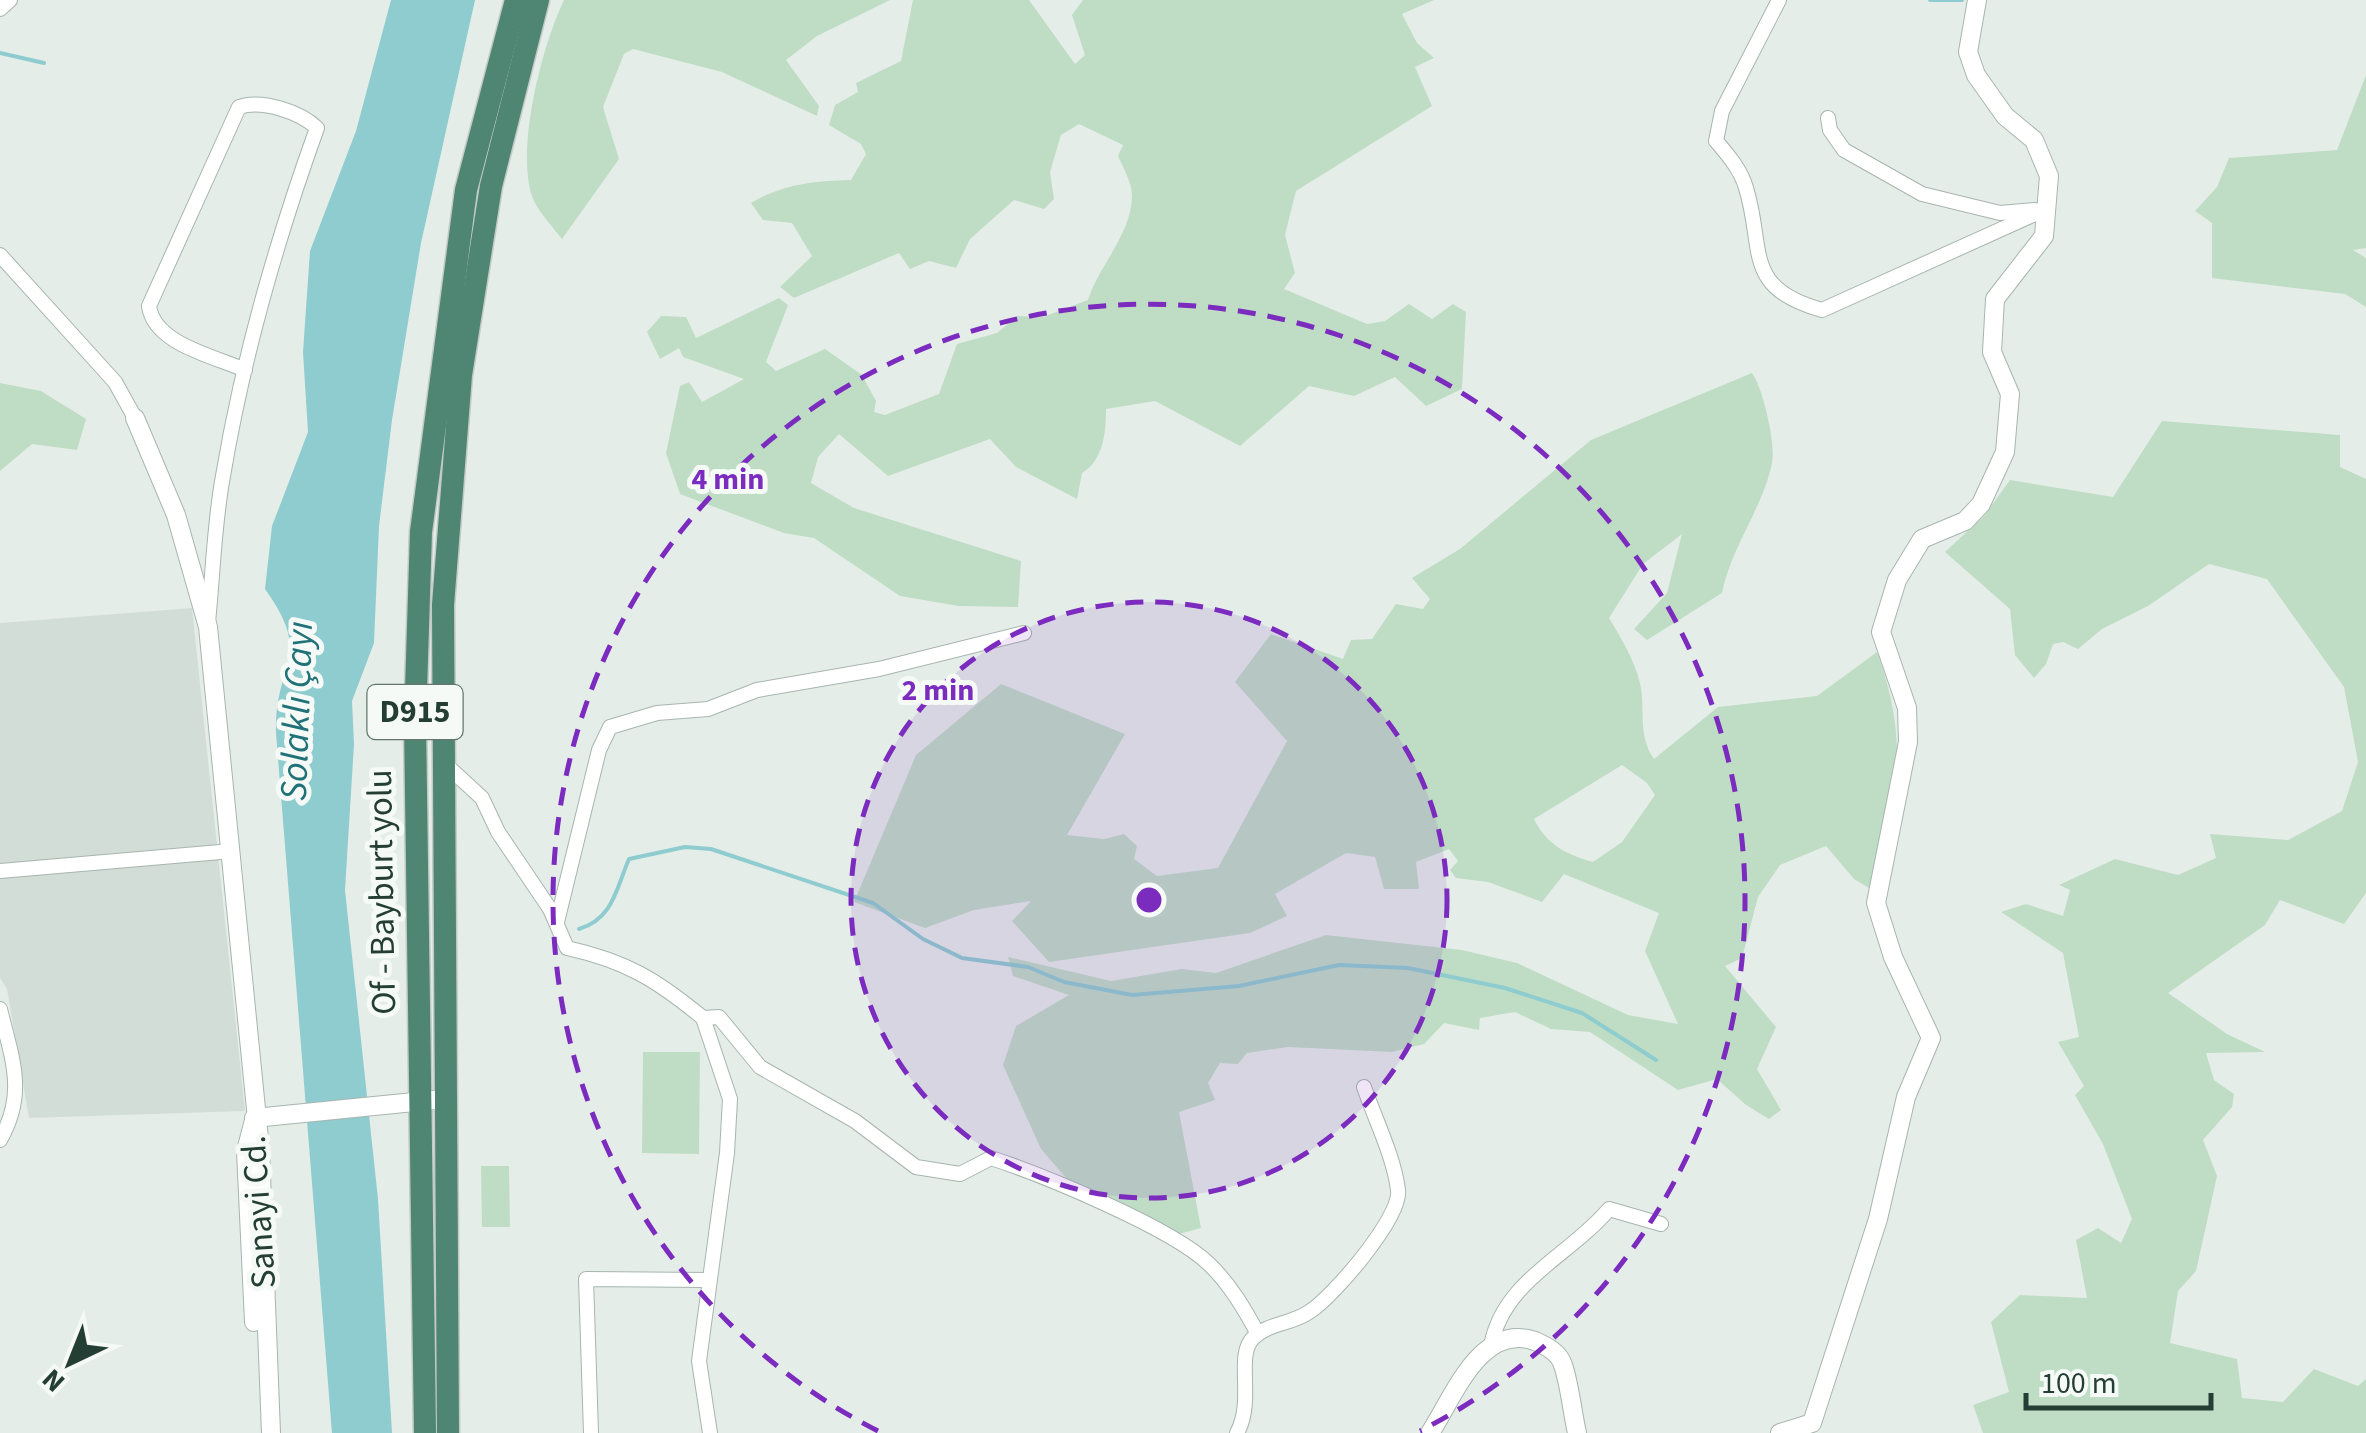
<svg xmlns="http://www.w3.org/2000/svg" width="2366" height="1433" viewBox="0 0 2366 1433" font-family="'Source Sans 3',sans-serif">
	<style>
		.built { fill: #d3ddd7 }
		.green { fill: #bfddc4; fill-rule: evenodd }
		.water { fill: #8fcccf }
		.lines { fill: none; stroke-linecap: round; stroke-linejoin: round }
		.stream { stroke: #8fcccf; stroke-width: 4 }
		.minor-casing { stroke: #a7b5af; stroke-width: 16 }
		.tertiary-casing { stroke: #a7b5af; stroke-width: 20 }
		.trunk-casing { stroke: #c2c9c6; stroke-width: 25 }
		.minor { stroke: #fff; stroke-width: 14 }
		.tertiary { stroke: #fff; stroke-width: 18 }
		.trunk { stroke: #4e8573; stroke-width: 22 }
		.ring { fill: none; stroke: #7b2cbf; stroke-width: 5; stroke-dasharray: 18 12 }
		.labels { text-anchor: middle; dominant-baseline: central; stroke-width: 10; stroke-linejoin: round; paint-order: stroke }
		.shield { fill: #f5faf7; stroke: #63766f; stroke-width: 2.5 }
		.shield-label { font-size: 32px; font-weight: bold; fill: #243e35 }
		.street-label { font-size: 35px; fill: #243e35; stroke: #f5faf7 }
		.water-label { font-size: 38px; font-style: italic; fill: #217278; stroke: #f5faf7 }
		.centre { fill: #7b2cbf; stroke: #f5faf7; stroke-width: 5 }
		.ring-label { font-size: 30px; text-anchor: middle; font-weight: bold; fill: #7b2cbf; stroke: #f5faf7; stroke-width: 10; stroke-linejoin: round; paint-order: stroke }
	</style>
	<rect width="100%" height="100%" fill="#e5ede9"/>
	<path class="built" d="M192,608L245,1111L29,1118L7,989L0,978V623Z"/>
	<g class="green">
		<path d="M564,0H890L817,36L786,60L819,106L817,116L722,72L633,49L624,54L603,107L619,159L562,239C552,226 535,208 531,193C517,143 542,46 564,0Z"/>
		<path d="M913,0H1029L1075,64L1085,55L1072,15L1083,0H1434L1402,14L1417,43L1434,58L1415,67L1432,106L1296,191L1285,235L1295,273L1284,289L1367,324L1385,321L1409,304L1432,319L1453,304L1466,312L1462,389L1426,406L1395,377L1354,396L1309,386L1240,446L1155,401L1106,409C1106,431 1104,460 1082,473L1077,499L1016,467L990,439L888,476L839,434L818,457L811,483L854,508L1021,561L1018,607L959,606L900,596L814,538L784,533L680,494L666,453L680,386L689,382L702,402L744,379L683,357L679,348L660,359L647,332L661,316L686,317L696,338L779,298L788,305L766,362L776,371L825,349L862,375L876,401L874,412L885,415L939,394L957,344L997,333L1018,316L1043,317L1088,300C1099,265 1132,234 1132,195C1132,183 1123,167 1118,156L1123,145L1079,124L1061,135L1050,172L1054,199L1044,209L1014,200L970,239L956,268L929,261L910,269L899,253L794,298L780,287L812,256L792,223L763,220L751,203C783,184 814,181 851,180L866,154L861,144L829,125L835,105L858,92L856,83L901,61Z"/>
		<path d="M2366,75V248L2353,250L2366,258V307L2345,294L2212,278V223L2195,211L2217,187L2229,158L2337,150Z"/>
		<path d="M1752,373C1763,388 1776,444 1772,463C1763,508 1731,547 1722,593L1647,640L1634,629L1667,593L1682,534L1643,564L1609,618C1621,638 1634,659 1640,683C1646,711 1637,734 1654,759L1718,707L1817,696L1877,652C1911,748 1897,793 1869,888L1854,879L1826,846L1780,865L1758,897L1742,958L1725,966L1776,1027L1757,1069L1781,1110L1769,1119L1746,1105L1717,1079L1678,1090L1590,1032L1551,1029L1515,1012L1480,1018L1479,1030L1444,1023L1424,1044L1392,1052L1288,1047L1247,1053L1238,1064L1220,1063L1208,1083L1215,1100L1179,1112L1201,1228L1179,1234L1073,1186L1041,1149L1003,1065L1016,1026L1069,995L1013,976L1008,957L1111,981L1182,969L1216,973L1326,935L1462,950L1517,963L1628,1015L1678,1024L1645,951L1659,913L1564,874L1542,902L1488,882L1456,878L1450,870L1458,861L1449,849L1416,862L1419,889H1384L1375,857L1346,853L1275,894L1287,916L1250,933L1049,962L1012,921L1031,901L974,910L925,928L854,902L916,755L1001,684L1125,734L1067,835L1104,839L1124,834L1137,846L1134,859L1157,876L1218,868L1287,741L1235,682L1271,634L1343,659L1351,640L1372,639L1396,604L1423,609L1430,599L1412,578L1460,549L1591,440ZM1622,765L1647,783L1655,795L1622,842L1593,862C1567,855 1546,844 1534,819Z"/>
		<path d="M0,383L41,391L86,419L77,450L32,444L0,471Z"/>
		<path d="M2162,421L2340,435V467L2366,479V893L2344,924L2280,900L2265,925L2168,993L2227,1034L2265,1052L2206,1053L2214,1080L2234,1094L2232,1107L2203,1140L2217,1176L2196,1271L2178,1291L2170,1343L2237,1359L2242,1398L2283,1402L2314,1369L2358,1386L2366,1379V1433H1983L1973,1405L2009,1392L1991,1322L2020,1295L2087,1298L2076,1240L2098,1228L2121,1243L2132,1219L2103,1144L2075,1095L2084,1086L2058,1042L2079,1037L2063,953L2001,912L2026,904L2063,916L2070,890L2059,885L2115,859L2178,875L2216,858L2210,834L2288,840L2342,811L2358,762L2344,687L2267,579L2209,564L2148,606L2102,629L2078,649L2063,642L2053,644L2046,664L2034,678L2015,655L2010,609L1945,552L1984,516L2010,480L2113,497Z"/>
		<path d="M643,1052H700L699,1154L642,1153Z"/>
		<path d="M481,1166H509L510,1227H482Z"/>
	</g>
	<path class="water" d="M391,0H475L421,243L392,420L379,526L374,643L352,701L354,744L345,890L378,1199L392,1433H332L276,733C274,661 315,659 265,589L272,526L308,432L303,352L310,251L356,131Z"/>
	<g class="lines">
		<g class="stream">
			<path d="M1930,0H1962"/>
			<path d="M0,53L44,63"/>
			<path d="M579,929C613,919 616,889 629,859L685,847L711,849L873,903L923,939L962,958L1028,967L1064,982L1132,995L1239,986L1339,965L1408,968L1505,988L1582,1013L1656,1060"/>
		</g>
		<defs>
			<g id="minor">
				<path d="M1779,0L1722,111L1716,141C1728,155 1741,170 1746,188C1765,249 1742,288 1822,310L2046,209"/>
				<path d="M0,9L10,0"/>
				<path d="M1828,118L1830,130L1844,150L1922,194L2000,213L2035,210"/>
				<path d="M0,255L115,382L135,418"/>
				<path d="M208,622C213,574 214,524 223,476C243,357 276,242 317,128C300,112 262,99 239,107L149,306C154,344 214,356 245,370"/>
				<path d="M443,762L482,798L498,832L550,909L567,948C626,961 657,980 703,1018L719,1017L760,1067L855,1121L916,1167L960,1174L991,1158C1043,1175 1172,1228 1209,1264C1230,1284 1245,1310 1258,1334"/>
				<path d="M0,871L232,851"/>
				<path d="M557,922L599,750L610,727L657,713L708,709L757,690L879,669L1024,633"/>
				<path d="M0,1009C12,1059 27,1093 0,1140"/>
				<path d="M703,1018L730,1099L727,1153L699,1361L710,1433"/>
				<path d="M1491,1346C1503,1280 1570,1256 1609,1209L1661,1224"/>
				<path d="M591,1433L586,1279L708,1280"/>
				<path d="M1237,1433C1255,1400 1235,1356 1253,1338C1268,1323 1292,1324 1309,1312C1332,1298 1402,1217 1398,1190C1394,1157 1375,1119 1364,1087"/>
			</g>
			<g id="tertiary">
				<path d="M135,418L176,515L208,627L260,1149L271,1433"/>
				<path d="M254,1118L444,1099"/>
				<path d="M253,1124L246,1151L254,1322"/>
				<path d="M1430,1433C1454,1396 1481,1322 1535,1341C1546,1346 1559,1352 1563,1365C1570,1386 1572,1411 1577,1433"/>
				<path d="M1780,1433L1812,1423L1878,1219L1906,1097L1931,1038L1893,957L1876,903L1908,742L1907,708L1881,632L1897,580L1922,539L1965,521L1981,504L2005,452L2010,394L1992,352L1995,299L2044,236L2049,176L2034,140L2005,116L1976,75L1968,52L1977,0"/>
			</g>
			<g id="trunk">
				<path d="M425,1433L415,722L421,532L466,190L516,0"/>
				<path d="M448,1433L443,605L461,375L491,186L538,0"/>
			</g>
		</defs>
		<use href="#minor" class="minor-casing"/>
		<use href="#tertiary" class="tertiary-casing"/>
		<use href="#trunk" class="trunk-casing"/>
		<use href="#minor" class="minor"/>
		<use href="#tertiary" class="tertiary"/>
		<use href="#trunk" class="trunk"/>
	</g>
	<circle cx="1149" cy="900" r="298" fill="#7b2cbf" fill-opacity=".12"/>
	<g class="ring">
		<circle cx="1149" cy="900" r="298"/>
		<path d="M878 1431A596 596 0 1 1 1420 1431"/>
	</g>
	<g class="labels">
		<rect class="shield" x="367.5" y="685" width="95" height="54" rx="8"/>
		<g class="shield-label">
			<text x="415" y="712">D915</text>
		</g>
		<g class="street-label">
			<text transform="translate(382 892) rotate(-91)">Of - Bayburt yolu</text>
			<text transform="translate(259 1212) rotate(-94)">Sanayi Cd.</text>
		</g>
		<g class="water-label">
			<text transform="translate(297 711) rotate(-88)">Solaklı Çayı</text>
		</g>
	</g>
	<circle cx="1149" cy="900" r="15" class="centre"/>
	<g class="ring-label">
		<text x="728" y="489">4 min</text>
		<text x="938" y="700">2 min</text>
	</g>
	<g transform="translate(70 1363) rotate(223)" stroke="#f5faf7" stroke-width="8" paint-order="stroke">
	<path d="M0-8L18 38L0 25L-18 38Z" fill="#243e35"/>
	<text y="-15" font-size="28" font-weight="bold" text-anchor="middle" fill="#243e35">N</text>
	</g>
	<path d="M2026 1393v15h185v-15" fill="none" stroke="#243e35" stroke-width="5"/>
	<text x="2041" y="1393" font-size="30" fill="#243e35" stroke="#f5faf7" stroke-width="8" paint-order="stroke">100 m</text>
</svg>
